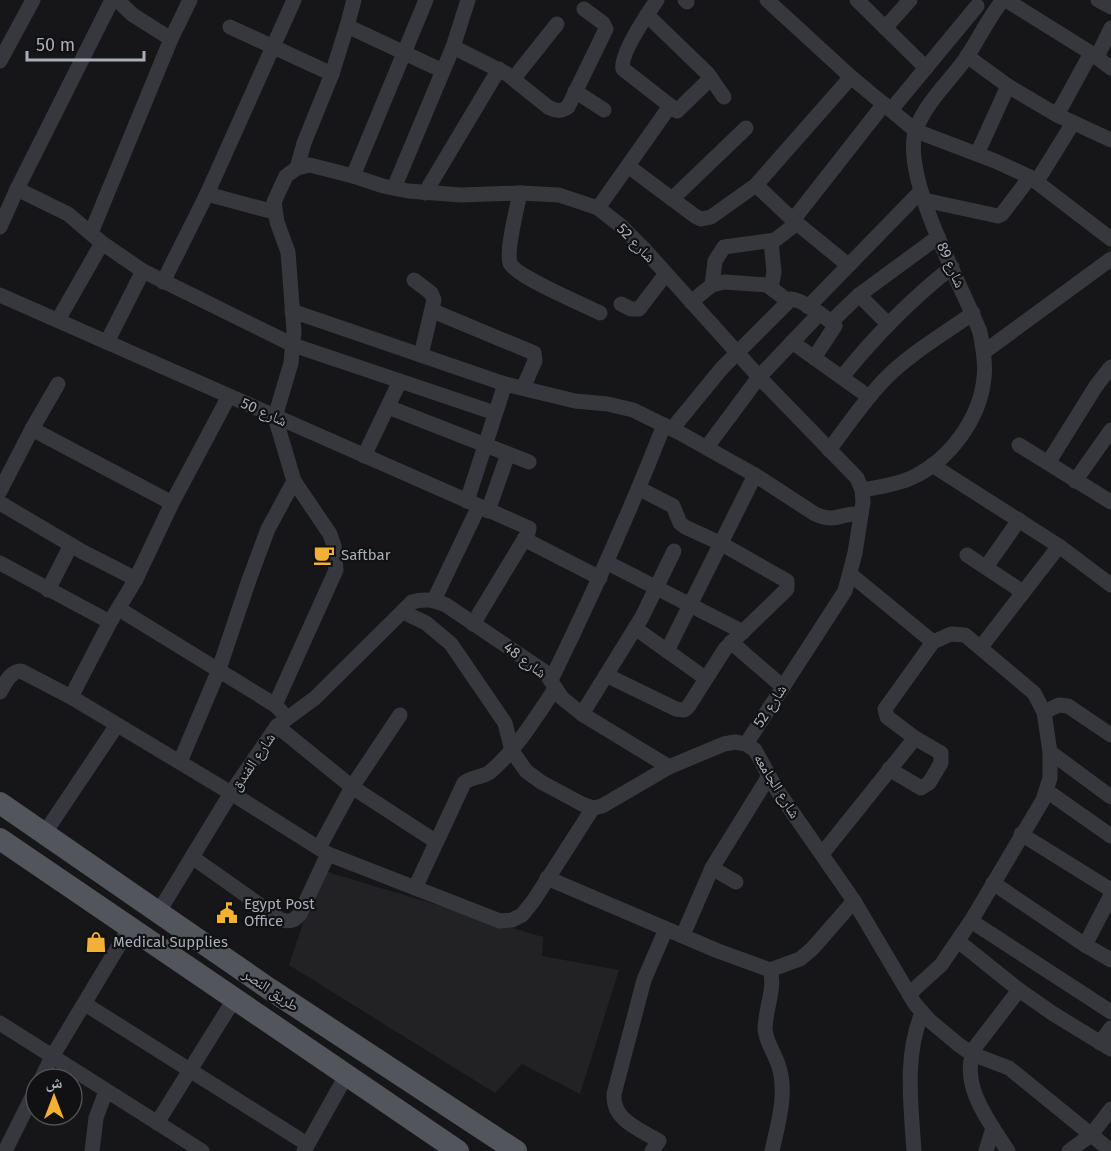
<svg xmlns="http://www.w3.org/2000/svg" width="1111" height="1151" viewBox="0 0 1111 1151" font-family="'Fira Sans','Noto Naskh Arabic',sans-serif">
	<style>
		.built { fill: #222225 }
		.lines { fill: none; stroke-linecap: round; stroke-linejoin: round }
		.street { stroke: #37383d; stroke-width: 15 }
		.primary { stroke: #53555c; stroke-width: 22 }
		.labels { text-anchor: middle; dominant-baseline: central; stroke-width: 4.5; stroke-linejoin: round; paint-order: stroke }
		.street-label { font-size: 15px; fill: #a8adb8; stroke: #111113 }
		.poi-label { font-size: 15px; fill: #a8adb8; stroke: #111113; text-anchor: start }
	</style>
	<rect width="100%" height="100%" fill="#161618"/>
	<path class="built" d="M321,870L543,937L542,956L619,970L580,1094L522,1064L495,1093L289,965Z"/>
	<g class="lines">
		<g class="street">
			<path d="M117,0L133,15L171,39"/>
			<path d="M354,0L347,26L443,71"/>
			<path d="M657,0C648,13 619,55 623,69L677,111L711,78"/>
			<path d="M685,0L687,2"/>
			<path d="M767,0L851,77L916,131L995,161L1030,177L1111,239"/>
			<path d="M857,0L926,68"/>
			<path d="M1006,0L1091,53L1111,68"/>
			<path d="M1098,0L1111,7"/>
			<path d="M647,15L708,74L724,97"/>
			<path d="M230,27L332,74"/>
			<path d="M885,28L910,0"/>
			<path d="M453,47L507,74L548,107C556,111 561,112 568,107L606,29L603,23L584,9"/>
			<path d="M967,56L1008,86L1057,115L1111,140"/>
			<path d="M1097,57L1111,28"/>
			<path d="M0,61L33,0"/>
			<path d="M514,78L557,24"/>
			<path d="M575,91L604,110"/>
			<path d="M891,110L977,6"/>
			<path d="M1057,115L1091,53"/>
			<path d="M977,154L1008,86"/>
			<path d="M628,166L695,216L701,219L711,217L756,185L851,77"/>
			<path d="M297,168L304,143L332,74L347,26"/>
			<path d="M353,176L426,0"/>
			<path d="M1037,181L1073,123"/>
			<path d="M756,185L793,220L848,265"/>
			<path d="M394,188L453,47L468,0"/>
			<path d="M17,189L68,214L102,243L143,271L293,345L495,413"/>
			<path d="M425,193L499,69"/>
			<path d="M520,193C517,208 506,250 510,263C515,276 584,305 600,313"/>
			<path d="M207,194L274,212"/>
			<path d="M672,199L746,128"/>
			<path d="M924,200L998,216L1002,214L1030,177"/>
			<path d="M598,208L670,106"/>
			<path d="M793,220L884,104"/>
			<path d="M0,227L17,189L112,0"/>
			<path d="M91,233L171,39L190,0"/>
			<path d="M771,241L774,272L771,288"/>
			<path d="M414,280L431,293L434,300L421,355"/>
			<path d="M163,282L207,194L294,0"/>
			<path d="M712,285L715,261L724,247L775,240L797,223"/>
			<path d="M0,295L529,528L528,533L473,624"/>
			<path d="M859,295L888,324"/>
			<path d="M691,302L712,285L724,282L767,285L788,301"/>
			<path d="M621,304L631,309H639L665,275"/>
			<path d="M808,307L921,191"/>
			<path d="M292,311L505,384L575,401L608,404L633,410L680,433L755,475L815,514C837,524 841,512 861,514"/>
			<path d="M433,311L534,353L535,361L523,388"/>
			<path d="M58,320L102,243"/>
			<path d="M831,322L859,295L938,237"/>
			<path d="M107,342L143,271"/>
			<path d="M792,342L869,397"/>
			<path d="M984,352L1111,259"/>
			<path d="M842,377C875,336 910,300 952,267"/>
			<path d="M388,407L529,462"/>
			<path d="M32,429L172,503"/>
			<path d="M672,429L722,368L791,299C803,300 826,317 835,326L814,358"/>
			<path d="M1019,445L1111,502"/>
			<path d="M707,447L759,377L819,314"/>
			<path d="M829,450C848,425 865,399 887,377C912,352 944,334 973,313"/>
			<path d="M364,456L400,381"/>
			<path d="M1048,463L1096,386L1111,367"/>
			<path d="M932,465L1059,546L1111,585"/>
			<path d="M1075,481L1111,430"/>
			<path d="M862,490C878,487 896,485 911,478C949,461 980,419 984,378C986,363 983,347 980,332C962,285 900,177 916,129C926,102 950,81 966,58C979,39 988,18 1003,0"/>
			<path d="M0,491L32,429L58,384"/>
			<path d="M467,501L505,384"/>
			<path d="M0,503L83,552L136,579"/>
			<path d="M488,511L508,454"/>
			<path d="M524,539L600,578"/>
			<path d="M967,555L1023,592"/>
			<path d="M0,563L110,622"/>
			<path d="M608,563L743,632"/>
			<path d="M986,567L1019,520"/>
			<path d="M850,574L933,642"/>
			<path d="M48,590L71,545"/>
			<path d="M434,600L479,506"/>
			<path d="M119,609L275,705L281,711"/>
			<path d="M403,612L426,623L451,644L505,723L512,751L526,771L541,782L582,804L593,808L602,806L669,767L724,744L735,742L746,744L755,750L777,790L854,901L915,1004L929,1020L959,1045L972,1054L1009,1068L1111,1151"/>
			<path d="M635,628L705,678"/>
			<path d="M731,642L783,687"/>
			<path d="M981,647L1059,546"/>
			<path d="M667,651L755,475"/>
			<path d="M606,675L676,709L684,710L688,707L725,649L787,589V581L720,543L685,527L680,523L673,506L640,489"/>
			<path d="M551,680C592,596 630,512 664,425"/>
			<path d="M0,692C5,684 10,671 21,671L71,697L231,793L328,854L500,921L512,920L522,915L534,900L593,808"/>
			<path d="M71,697L110,622L136,579L172,503L229,396"/>
			<path d="M275,705L336,570L334,546L330,534L294,481L275,417L291,363L294,331L288,252L277,222L274,202L286,176L297,168L310,165L353,176L383,186L408,191L461,195L520,193L559,195L598,208L621,226L644,249L759,377L857,478L862,490L863,502L855,553L845,591L746,744"/>
			<path d="M1044,712L1059,705L1068,706L1111,735"/>
			<path d="M582,714L642,617L674,551"/>
			<path d="M277,726L352,787L435,841"/>
			<path d="M1050,752L1111,797"/>
			<path d="M180,762L218,672L249,580L268,529L294,481"/>
			<path d="M889,769L921,788L929,783L941,763V753L915,738L887,717L885,709L933,642L951,634L965,635L1034,693L1044,712L1050,752V778L1043,800L971,921L941,965L909,994"/>
			<path d="M1047,791L1111,836"/>
			<path d="M44,834L117,725"/>
			<path d="M1021,834L1111,890"/>
			<path d="M319,848L352,787L400,715"/>
			<path d="M822,854L915,738"/>
			<path d="M192,857L281,920C290,922 294,921 300,914L328,854"/>
			<path d="M712,868L736,882"/>
			<path d="M547,878L718,951L770,970C776,987 765,1010 765,1029C766,1042 774,1052 778,1064C788,1091 778,1124 772,1151"/>
			<path d="M993,883L1085,945L1111,960"/>
			<path d="M415,888L464,783C472,776 482,778 490,772C517,749 535,718 555,689"/>
			<path d="M158,913L231,793L277,726L315,698L412,602C425,598 433,600 446,605L545,672L562,698L582,714L669,767"/>
			<path d="M971,921L1111,1012"/>
			<path d="M683,935L712,868L769,776"/>
			<path d="M958,941L1019,990L1052,1013L1111,1049"/>
			<path d="M1085,945L1111,895"/>
			<path d="M770,970L800,959L812,949L854,901"/>
			<path d="M85,1004L307,1144"/>
			<path d="M0,1023L202,1151"/>
			<path d="M1100,1043L1111,1028"/>
			<path d="M41,1079L52,1057L130,927"/>
			<path d="M157,1123L235,998"/>
			<path d="M5,1151L36,1089"/>
			<path d="M92,1151L96,1118L106,1091"/>
			<path d="M304,1151L347,1074"/>
			<path d="M652,1151L659,1141C639,1129 612,1120 614,1094L644,980L666,929"/>
			<path d="M914,1151C911,1105 904,1056 922,1013"/>
			<path d="M986,1151L993,1128"/>
			<path d="M1008,1151C989,1122 957,1081 976,1046L1019,990"/>
			<path d="M1069,1151L1091,1135L1111,1109"/>
		</g>
		<g class="primary">
			<path d="M0,803L268,988L516,1151"/>
			<path d="M0,839L458,1151"/>
		</g>
	</g>
	<defs>
		<symbol id="cafe-bare" viewBox="-9 -9 18 18"><path d="M-5.5-4.5H6V0H3Q3 3.5 0 3.5H-2.5Q-5.5 3.5-5.5 0ZM3-3.2v2h1.7v-2ZM-6 4.5H4V6H-6Z" fill="#f2b134" stroke="#111113" stroke-width="2.5" paint-order="stroke"/></symbol>
		<symbol id="civic-bare" viewBox="-9 -9 18 18"><path d="M-.6-6.5H3V-4.5H.6V-3L4-1V1h2V6H-6V1h2V-1L-.6-3ZM-1.2 2.5V6h2.4V2.5Z" fill="#f2b134" stroke="#111113" stroke-width="2.5" paint-order="stroke"/></symbol>
		<symbol id="shop-bare" viewBox="-9 -9 18 18"><path d="M-5-2.5h2.3a2.7 3.5 0 0 1 5.4 0H5L5.5 6h-11ZM-1.5-2.5h3a1.5 2.3 0 0 0-3 0Z" fill="#f2b134" stroke="#111113" stroke-width="2.5" paint-order="stroke"/></symbol>
	</defs>
	<g fill-rule="evenodd">
		<use href="#cafe-bare" x="309" y="540" width="30" height="30"/>
		<use href="#civic-bare" x="212" y="898" width="30" height="30"/>
		<use href="#shop-bare" x="81" y="927" width="30" height="30"/>
	</g>
	<g class="labels">
		<g class="street-label">
			<text transform="translate(636 243) rotate(46)">شارع 52</text>
			<text transform="translate(951 265) rotate(66)">شارع 89</text>
			<text transform="translate(264 412) rotate(24)">شارع 50</text>
			<text transform="translate(525 660) rotate(37)">شارع 48</text>
			<text transform="translate(770 706) rotate(-57)">شارع 52</text>
			<text transform="translate(253 762) rotate(-56)">شارع الفندق</text>
			<text transform="translate(777 786) rotate(58)">شارع الجامعه</text>
			<text transform="translate(271 990) rotate(34)">طريق النصر</text>
		</g>
		<g class="poi-label">
			<text x="341" y="555">Saftbar</text>
			<text x="244" y="904">Egypt Post<tspan x="244" dy="17">Office</tspan></text>
			<text x="113" y="942">Medical Supplies</text>
		</g>
	</g>
	<g transform="translate(54 1097)"><circle r="28" fill="#111113" stroke="#4d4f55" stroke-width="1.5"/>
	<path d="M0-4.5L10 22L0 15L-10 22Z" fill="#f2b134"/>
	<text y="-9" font-size="16" font-weight="bold" text-anchor="middle" fill="#a8adb8">ش</text>
	</g>
	<path d="M27 51v9h117v-9" fill="none" stroke="#a8adb8" stroke-width="3"/>
	<text x="36" y="51" font-size="18" fill="#a8adb8" stroke="#111113" stroke-width="4.5" paint-order="stroke">50 m</text>
</svg>
